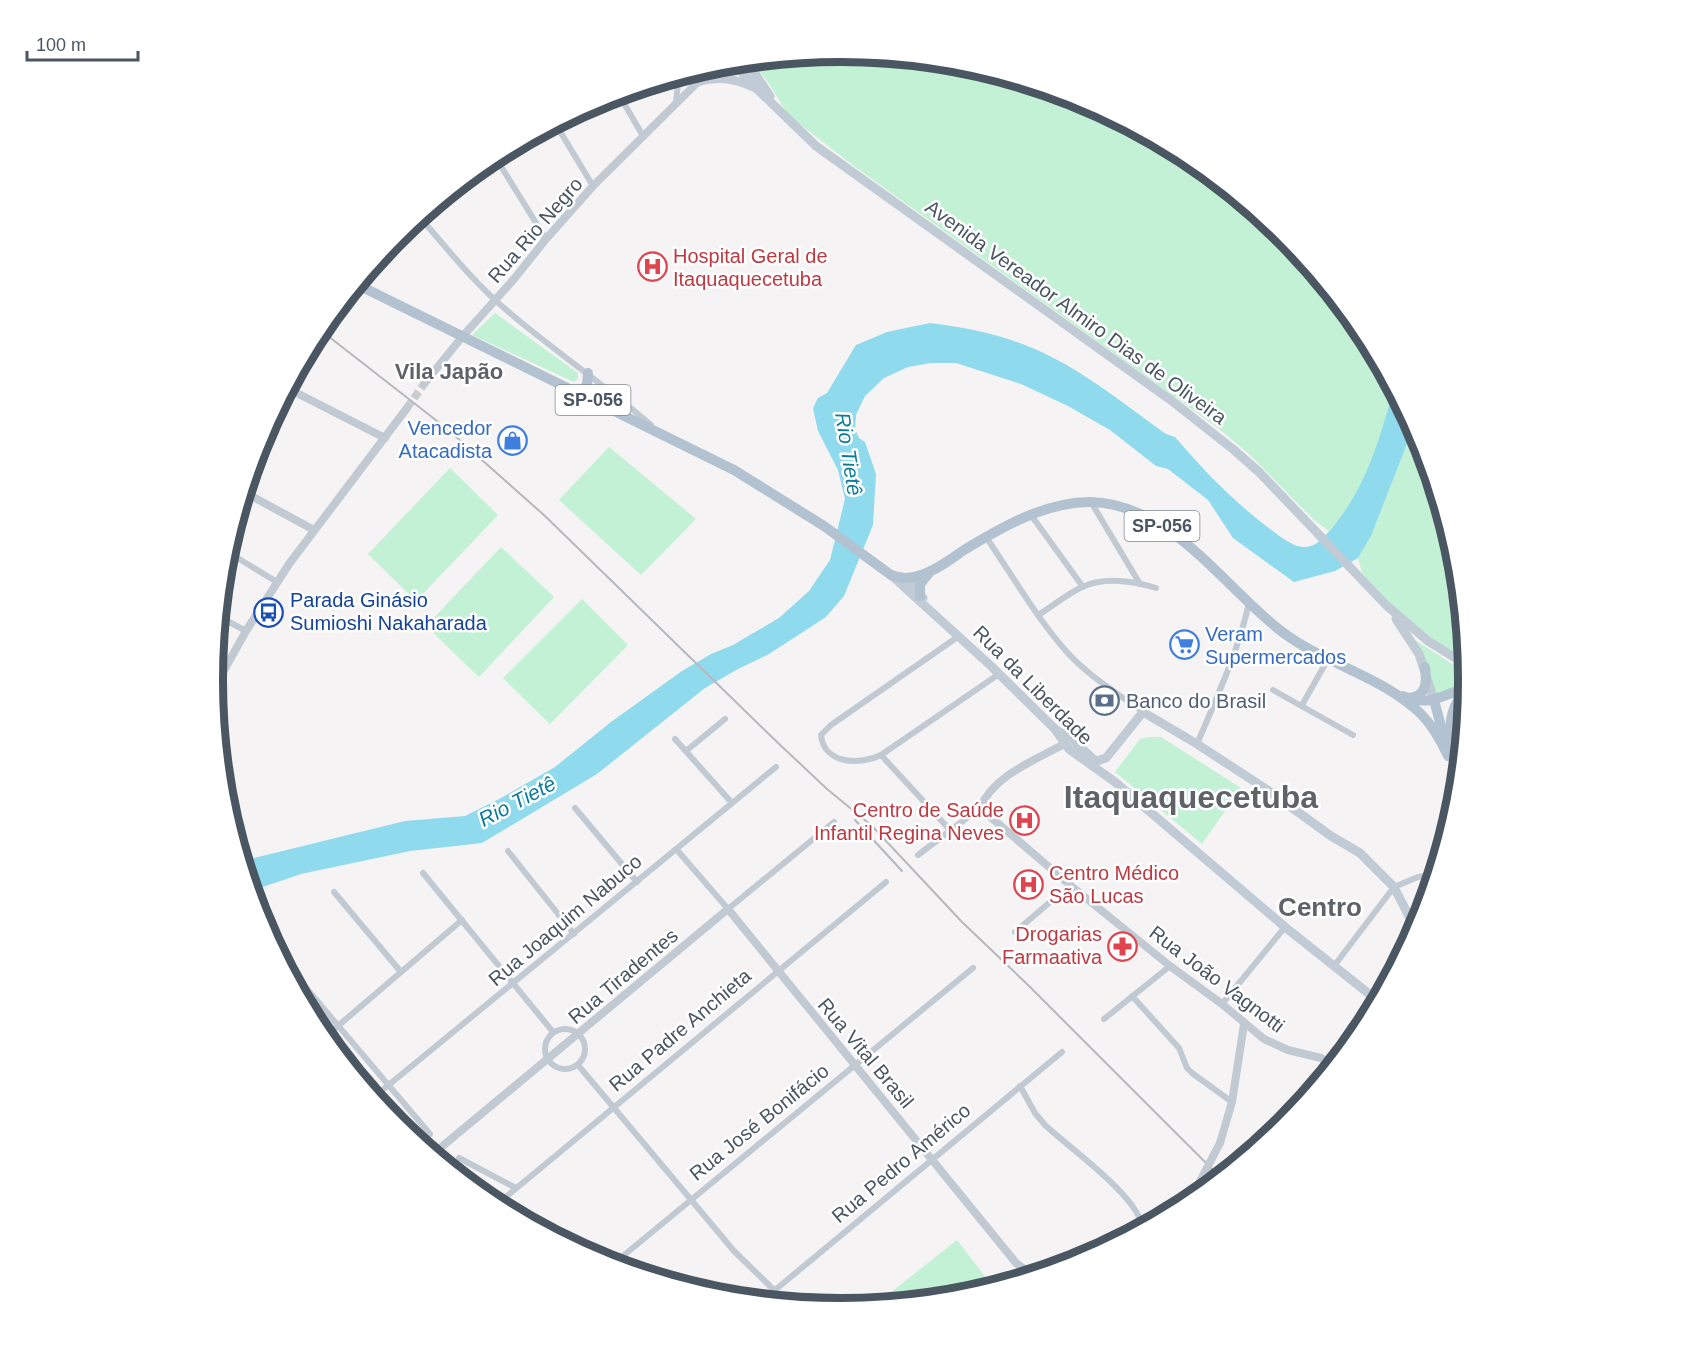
<svg xmlns="http://www.w3.org/2000/svg" width="1681" height="1359" viewBox="0 0 1681 1359" font-family="Helvetica,sans-serif">
	<style>
		.green { fill: #c3f1d5 }
		.water { fill: #90daee }
		.lines { fill: none; stroke-linecap: round; stroke-linejoin: round }
		.tertiary-tunnel { stroke: #caccce; stroke-width: 8; stroke-dasharray: 8 4; stroke-linecap: butt }
		.minor { stroke: #c1cad2; stroke-width: 6 }
		.tertiary { stroke: #c1cad2; stroke-width: 8 }
		.secondary { stroke: #c1cbd6; stroke-width: 9 }
		.primary { stroke: #b3c2d1; stroke-width: 10 }
		.rail { stroke: #b5b8bd; stroke-width: 2 }
		.tertiary-bridge { stroke: #c1cad2; stroke-width: 8 }
		.labels { text-anchor: middle; dominant-baseline: central; stroke-width: 5; stroke-linejoin: round; paint-order: stroke }
		.shield { fill: #fff; stroke: #808990; stroke-width: 1.5 }
		.shield-label { font-size: 18px; font-weight: bold; fill: #4a5661 }
		.street-label { font-size: 20px; fill: #4a5661; stroke: #fff }
		.health-label { font-size: 20px; fill: #be3a42; stroke: #fff; text-anchor: start }
		.shop-label { font-size: 20px; fill: #366cbe; stroke: #fff; text-anchor: end }
		.transit-label { font-size: 20px; fill: #164399; stroke: #fff; text-anchor: start }
		.service-label { font-size: 20px; fill: #4e5e75; stroke: #fff; text-anchor: start }
		.water-label { font-size: 21px; font-style: italic; fill: #0c7c9b; stroke: #fff }
		.quarter-label { font-size: 22px; font-weight: bold; fill: #5f6368; stroke: #fff }
		.district-label { font-size: 26px; font-weight: bold; fill: #5f6368; stroke: #fff }
		.town-label { font-size: 32px; font-weight: bold; fill: #5f6368; stroke: #fff }
		.rim { fill: none; stroke: #4a5661; stroke-width: 8 }
	</style>
	<rect width="100%" height="100%" fill="#f5f3f3"/>
	<g class="green">
		<path d="M841,51L963,63L1081,99L1190,157L1285,235L1363,331L1394,388C1384,422 1376,459 1360,490C1352,505 1340,518 1329,531L1314,520L1248,453L1219,429L854,166L788,115L770,85L751,60Z"/>
		<path d="M495,313L578,373V379L574,382L472,335Z"/>
		<path d="M1414,426L1421,439L1457,557L1467,662L1438,643L1392,605L1362,573L1358,558L1371,536Z"/>
		<path d="M609,447L696,519L641,575L559,500Z"/>
		<path d="M450,468L498,515L416,601L368,554Z"/>
		<path d="M501,547L554,597L479,677L426,626Z"/>
		<path d="M582,599L628,645L550,724L503,678Z"/>
		<path d="M1415,640L1469,675V683L1436,699Z"/>
		<path d="M1468,693L1460,766L1457,753L1455,720L1464,695Z"/>
		<path d="M1149,737H1161L1241,788L1202,844L1115,772L1140,739Z"/>
		<path d="M957,1240L993,1287L963,1296L875,1305Z"/>
	</g>
	<path class="water" d="M930,323C963,327 994,333 1025,345C1077,365 1121,402 1166,434L1175,437C1206,473 1232,500 1270,529C1280,536 1293,548 1306,547C1317,546 1324,537 1331,529C1367,487 1379,440 1394,388L1414,426L1371,536L1358,558L1335,571L1294,582L1233,538L1208,500L1168,469L1156,466L1110,430L1068,406L1021,384L956,363H931L908,367L884,378L865,396L856,415L855,429L859,438L865,442L876,474L873,525L844,596L826,617L769,654L738,669L705,688L597,774L482,843L410,851L301,874L251,891L242,861L405,821L465,816L503,797L555,767L611,722L682,671L711,654L733,645L779,618L809,591L830,560L845,499L838,470L818,431L813,408L818,398L827,393L856,345L887,332Z"/>
	<g class="lines">
		<path class="tertiary-tunnel" d="M407,408L424,384"/>
		<g class="minor">
			<path d="M690,72L701,77"/>
			<path d="M618,93L643,136"/>
			<path d="M676,102L679,75"/>
			<path d="M555,123L593,186"/>
			<path d="M494,155L546,239"/>
			<path d="M419,216C448,250 476,285 511,314C556,352 606,386 651,425"/>
			<path d="M1091,502L1140,584"/>
			<path d="M1031,515L1083,587"/>
			<path d="M986,537C1012,575 1036,617 1066,651C1087,675 1117,693 1143,712"/>
			<path d="M226,551L277,582"/>
			<path d="M1038,615C1053,606 1067,594 1082,587C1104,577 1133,581 1156,588"/>
			<path d="M218,616L246,631"/>
			<path d="M1273,690L1353,735"/>
			<path d="M1302,705L1328,659"/>
			<path d="M675,739L732,803"/>
			<path d="M1197,744C1217,697 1238,652 1249,603"/>
			<path d="M686,751L725,719"/>
			<path d="M881,755L999,674"/>
			<path d="M575,808L637,882"/>
			<path d="M950,830L881,755C861,765 824,765 821,735L831,725L959,636"/>
			<path d="M677,850L728,909L834,822"/>
			<path d="M508,851L574,934"/>
			<path d="M918,855L980,808"/>
			<path d="M423,873L553,1032"/>
			<path d="M334,892L401,972"/>
			<path d="M1015,932L1070,885"/>
			<path d="M279,956L430,1134"/>
			<path d="M1334,966L1394,887L1418,877L1435,874"/>
			<path d="M1132,996L1179,1048L1187,1068L1192,1073L1232,1102"/>
			<path d="M1222,1004L1285,927"/>
			<path d="M1104,1019L1170,966"/>
			<circle cx="565" cy="1049" r="20"/>
			<path d="M325,1037L462,920"/>
			<path d="M578,1065L734,1251L774,1290"/>
			<path d="M1020,1086L1035,1113L1045,1125C1068,1147 1141,1198 1142,1228"/>
			<path d="M374,1097L776,767"/>
			<path d="M459,1158L516,1188"/>
			<path d="M496,1205L886,882"/>
			<path d="M623,1256L973,968"/>
			<path d="M763,1300L1062,1052"/>
		</g>
		<g class="tertiary">
			<path d="M424,384L462,337L514,279L546,239L593,186L716,64"/>
			<path d="M287,388L385,438"/>
			<path d="M244,492L314,530"/>
			<path d="M213,690L246,631L289,564L407,408"/>
			<path d="M1064,744C1034,761 994,775 980,808L1070,885L1170,966L1222,1004L1264,1039L1288,1050L1321,1058L1333,1065"/>
			<path d="M1220,1143L1232,1102L1244,1024"/>
			<path d="M433,1154L728,909L1016,1263L1032,1275"/>
			<path d="M1188,1203L1196,1189"/>
		</g>
		<g class="secondary">
			<path d="M746,60L770,96"/>
			<path d="M733,62L757,89L816,146L1172,401L1234,450L1259,472L1386,605L1428,641L1468,666"/>
			<path d="M697,82C718,76 734,78 753,87"/>
			<path d="M891,575L991,666L1054,728L1069,749L1115,782L1285,927L1378,1001"/>
			<path d="M906,579L923,598"/>
			<path d="M1396,619L1419,654L1434,700"/>
			<path d="M1055,729L1073,740L1093,759L1097,761L1106,758L1143,712L1197,744L1266,789L1331,836L1360,853L1394,887L1416,930"/>
			<path d="M1381,995L1384,989"/>
		</g>
		<g class="primary">
			<path d="M356,284L734,470L824,526L891,575C902,579 910,579 921,575C937,570 951,559 964,550C1002,527 1045,502 1090,502C1170,503 1224,587 1281,631C1324,664 1382,676 1421,714C1433,726 1441,741 1448,756"/>
			<path d="M579,393L587,385L588,373"/>
			<path d="M920,596V584L929,573"/>
			<path d="M1403,696C1428,707 1442,696 1465,688"/>
			<path d="M1409,698C1427,696 1427,682 1425,667"/>
			<path d="M1434,700L1445,741"/>
			<path d="M1456,773C1451,747 1442,708 1468,691"/>
		</g>
		<g class="rail">
			<path d="M319,329L446,428L545,516L777,742L827,789L872,826L962,922L1027,984L1220,1177"/>
			<path d="M855,820L902,871"/>
		</g>
		<path class="tertiary-bridge" d="M1196,1189L1220,1143"/>
	</g>
	<defs>
		<symbol id="hospital-ring" viewBox="-11 -11 22 22"><circle r="9.5" fill="#fff" stroke="#e0444e" stroke-width="1.5"/><path d="M-5-5h3v3.5h4V-5h3V5h-3V1.5h-4V5h-3Z" fill="#e0444e"/></symbol>
		<symbol id="shop-ring" viewBox="-11 -11 22 22"><circle r="9.5" fill="#fff" stroke="#3f7fe0" stroke-width="1.5"/><path d="M-5-2.5h2.3a2.7 3.5 0 0 1 5.4 0H5L5.5 6h-11ZM-1.5-2.5h3a1.5 2.3 0 0 0-3 0Z" fill="#3f7fe0"/></symbol>
		<symbol id="bus-ring" viewBox="-11 -11 22 22"><circle r="9.5" fill="#fff" stroke="#1a4fb4" stroke-width="1.5"/><path d="M-5-6H5V4H4V6H2V4H-2V6H-4V4H-5ZM-3.5-4V0h7V-4ZM-3.5 1.2v1.5H-2V1.2ZM2 1.2v1.5H3.5V1.2Z" fill="#1a4fb4"/></symbol>
		<symbol id="supermarket-ring" viewBox="-11 -11 22 22"><circle r="9.5" fill="#fff" stroke="#3f7fe0" stroke-width="1.5"/><path d="M-6-5.5h2.5l.6 2H6L4.5 2H-2.5L-4.4-4H-6ZM-1.5 3.2a1.3 1.3 0 1 0 .1 0ZM3 3.2a1.3 1.3 0 1 0 .1 0Z" fill="#3f7fe0"/></symbol>
		<symbol id="bank-ring" viewBox="-11 -11 22 22"><circle r="9.5" fill="#fff" stroke="#5c6f8a" stroke-width="1.5"/><path d="M-6-4H6V4H-6ZM0-2.3a2.3 2.3 0 1 0 0 4.6a2.3 2.3 0 1 0 0-4.6Z" fill="#5c6f8a"/></symbol>
		<symbol id="pharmacy-ring" viewBox="-11 -11 22 22"><circle r="9.5" fill="#fff" stroke="#e0444e" stroke-width="1.5"/><path d="M-2-6h4v4h4v4h-4v4h-4v-4h-4v-4h4Z" fill="#e0444e"/></symbol>
	</defs>
	<g fill-rule="evenodd">
		<use href="#hospital-ring" x="636" y="250" width="33" height="33"/>
		<use href="#shop-ring" x="496" y="424" width="33" height="33"/>
		<use href="#bus-ring" x="252" y="596" width="33" height="33"/>
		<use href="#supermarket-ring" x="1168" y="628" width="33" height="33"/>
		<use href="#bank-ring" x="1088" y="684" width="33" height="33"/>
		<use href="#hospital-ring" x="1008" y="804" width="33" height="33"/>
		<use href="#hospital-ring" x="1012" y="868" width="33" height="33"/>
		<use href="#pharmacy-ring" x="1106" y="930" width="33" height="33"/>
	</g>
	<g class="labels">
		<g class="shield">
			<rect x="555.5" y="385" width="75" height="30" rx="4.5"/>
			<rect x="1124.5" y="511" width="75" height="30" rx="4.5"/>
		</g>
		<g class="shield-label">
			<text x="593" y="400">SP-056</text>
			<text x="1162" y="526">SP-056</text>
		</g>
		<g class="street-label">
			<text transform="translate(535 230) rotate(-49)">Rua Rio Negro</text>
			<text transform="translate(1076 312) rotate(36)">Avenida Vereador Almiro Dias de Oliveira</text>
			<text transform="translate(1033 685) rotate(45)">Rua da Liberdade</text>
			<text transform="translate(565 920) rotate(-40)">Rua Joaquim Nabuco</text>
			<text transform="translate(623 976) rotate(-40)">Rua Tiradentes</text>
			<text transform="translate(1217 979) rotate(37)">Rua João Vagnotti</text>
			<text transform="translate(680 1030) rotate(-40)">Rua Padre Anchieta</text>
			<text transform="translate(866 1053) rotate(50)">Rua Vital Brasil</text>
			<text transform="translate(759 1122) rotate(-39)">Rua José Bonifácio</text>
			<text transform="translate(901 1163) rotate(-40)">Rua Pedro Américo</text>
		</g>
		<g class="health-label">
			<text x="673" y="256">Hospital Geral de<tspan x="673" dy="23">Itaquaquecetuba</tspan></text>
			<text x="1004" y="810" text-anchor="end">Centro de Saúde<tspan x="1004" dy="23">Infantil Regina Neves</tspan></text>
			<text x="1049" y="873">Centro Médico<tspan x="1049" dy="23">São Lucas</tspan></text>
			<text x="1102" y="934" text-anchor="end">Drogarias<tspan x="1102" dy="23">Farmaativa</tspan></text>
		</g>
		<g class="shop-label">
			<text x="492" y="428">Vencedor<tspan x="492" dy="23">Atacadista</tspan></text>
			<text x="1205" y="634" text-anchor="start">Veram<tspan x="1205" dy="23">Supermercados</tspan></text>
		</g>
		<g class="transit-label">
			<text x="290" y="600">Parada Ginásio<tspan x="290" dy="23">Sumioshi Nakaharada</tspan></text>
		</g>
		<g class="service-label">
			<text x="1126" y="701">Banco do Brasil</text>
		</g>
		<g class="water-label">
			<text transform="translate(849 454) rotate(81)">Rio Tietê</text>
			<text transform="translate(517 801) rotate(-28)">Rio Tietê</text>
		</g>
		<g class="quarter-label">
			<text x="449" y="371">Vila Japão</text>
		</g>
		<g class="district-label">
			<text x="1320" y="907">Centro</text>
		</g>
		<g class="town-label">
			<text x="1191" y="797">Itaquaquecetuba</text>
		</g>
	</g>
	<path d="M0 0H1681V1359H0ZM840 62H841A617 617 0 0 1 1458 679V681A617 617 0 0 1 841 1298H840A617 617 0 0 1 223 681V679A617 617 0 0 1 840 62Z" fill="#fff" fill-rule="evenodd"/>
	<path class="rim" d="M840 62H841A617 617 0 0 1 1458 679V681A617 617 0 0 1 841 1298H840A617 617 0 0 1 223 681V679A617 617 0 0 1 840 62Z"/>
	<path d="M27 51v9h111v-9" fill="none" stroke="#4a5661" stroke-width="3"/>
	<text x="36" y="51" font-size="18" fill="#4a5661" stroke="#ffffff" stroke-width="4.5" paint-order="stroke">100 m</text>
</svg>
